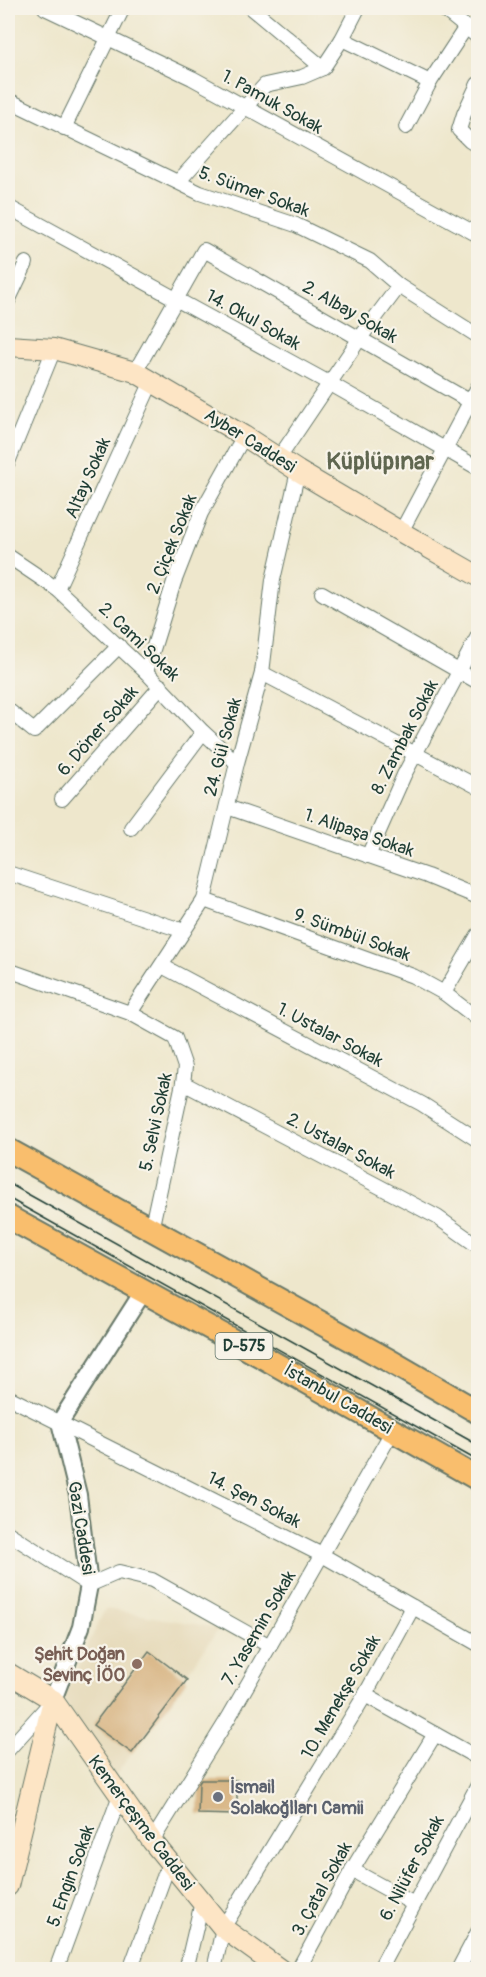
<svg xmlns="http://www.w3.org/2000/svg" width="486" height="1977" viewBox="0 0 486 1977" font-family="Pangolin,sans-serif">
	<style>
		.built { fill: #e6daba }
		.building { fill: #d8b584 }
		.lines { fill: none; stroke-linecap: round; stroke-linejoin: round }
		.minor-casing { stroke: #677869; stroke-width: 16 }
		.tertiary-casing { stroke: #677869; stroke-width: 20 }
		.secondary-casing { stroke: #677869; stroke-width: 22 }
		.trunk-casing { stroke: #677869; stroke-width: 26 }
		.minor { stroke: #fff; stroke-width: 14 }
		.tertiary { stroke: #fff; stroke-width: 16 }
		.secondary { stroke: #fde5c5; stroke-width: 20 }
		.trunk { stroke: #f9be6d; stroke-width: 22 }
		.tram { stroke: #1f3d34; stroke-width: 1.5 }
		.education-dot { fill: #8d6e63; stroke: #f7f3e8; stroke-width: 2 }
		.worship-dot { fill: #6b7280; stroke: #f7f3e8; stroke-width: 2 }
		.labels { text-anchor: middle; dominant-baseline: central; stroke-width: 4.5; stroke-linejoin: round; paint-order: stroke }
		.shield { fill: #f7f3e8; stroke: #60746a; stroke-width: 1.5 }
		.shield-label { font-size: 16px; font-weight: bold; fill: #1f3d34 }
		.street-label { font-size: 18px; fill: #1f3d34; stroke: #f7f3e8 }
		.education-label { font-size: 18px; font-weight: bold; fill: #785e54; stroke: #f7f3e8; text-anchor: end }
		.worship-label { font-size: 18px; font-weight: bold; fill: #5b616d; stroke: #f7f3e8; text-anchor: start }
		.district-label { font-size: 24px; font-weight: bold; fill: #606750; stroke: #f7f3e8 }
	</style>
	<rect width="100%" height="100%" fill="#f7f3e8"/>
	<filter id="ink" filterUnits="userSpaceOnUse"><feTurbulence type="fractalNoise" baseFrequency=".0167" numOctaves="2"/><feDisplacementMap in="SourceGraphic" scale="12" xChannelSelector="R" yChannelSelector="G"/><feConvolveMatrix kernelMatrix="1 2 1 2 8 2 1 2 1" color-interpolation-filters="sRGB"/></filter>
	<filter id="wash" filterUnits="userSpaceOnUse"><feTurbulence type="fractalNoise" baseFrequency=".008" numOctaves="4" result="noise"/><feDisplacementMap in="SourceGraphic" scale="24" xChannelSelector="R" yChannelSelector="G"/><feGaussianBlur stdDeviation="1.35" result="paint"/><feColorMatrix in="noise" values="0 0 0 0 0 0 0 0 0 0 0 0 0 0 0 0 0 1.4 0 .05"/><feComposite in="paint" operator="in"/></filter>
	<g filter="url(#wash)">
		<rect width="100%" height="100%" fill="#eee7cc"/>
		<path class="built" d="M105,1609L219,1628L113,1779L63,1699Z"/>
		<g id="blocks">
			<g class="building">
				<path d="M149,1651L187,1680L132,1753L93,1725Z"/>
				<path d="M201,1780H237V1815L198,1814L199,1783Z"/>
			</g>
		</g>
	</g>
	<g filter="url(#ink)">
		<use href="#blocks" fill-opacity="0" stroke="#677869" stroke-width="1.5"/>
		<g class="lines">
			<defs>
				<g id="minor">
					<path d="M45,8L192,78L478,235"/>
					<path d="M251,8L323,68"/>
					<path d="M442,8L478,37"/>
					<path d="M342,39L430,82"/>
					<path d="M478,84L464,114L459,130L470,141L478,146"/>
					<path d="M8,100L200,193L296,225L370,261L399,286L478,336"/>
					<path d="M406,127L430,82L466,27"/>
					<path d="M64,128L123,8"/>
					<path d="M178,182L265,85L302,77L323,68L342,39L358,8"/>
					<path d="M8,207L329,383L478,468"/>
					<path d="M8,301L26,263"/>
					<path d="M135,372L204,250L478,406"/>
					<path d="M279,458L360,338L399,286"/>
					<path d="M8,462L54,349"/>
					<path d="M401,532L478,387"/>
					<path d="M8,556L57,589L146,672L203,732L237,763"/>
					<path d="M57,589L152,381"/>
					<path d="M322,593L478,682"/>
					<path d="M146,672L174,582L201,513L244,436"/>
					<path d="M262,673L478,787"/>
					<path d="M8,710L34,731L119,646"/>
					<path d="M62,799L161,686"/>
					<path d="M227,807L427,876L478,897"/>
					<path d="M131,828L203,732"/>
					<path d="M368,856L404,775L478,636"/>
					<path d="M8,873L184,931"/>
					<path d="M204,900L413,976L444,993L478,1019"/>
					<path d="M162,966L422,1104L478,1140"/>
					<path d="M8,970L130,1013L175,1038L185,1067L183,1083L151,1230"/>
					<path d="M444,993L478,935"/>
					<path d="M130,1013L204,900L237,763L262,673L273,580L298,471"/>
					<path d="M183,1083L437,1217L478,1246"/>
					<path d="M8,1397L322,1555L478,1644"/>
					<path d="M8,1533L89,1585L119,1572L152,1580L270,1646"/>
					<path d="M365,1695L478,1758"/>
					<path d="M8,1750L52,1701"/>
					<path d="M152,1841L229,1717L393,1430"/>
					<path d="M352,1870L414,1904"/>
					<path d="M56,1970L120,1795"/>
					<path d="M130,1970L169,1863"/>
					<path d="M186,1970L202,1902"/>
					<path d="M214,1970L223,1928L365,1695L413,1607"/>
					<path d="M298,1970L352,1870L435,1734"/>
					<path d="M379,1970L478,1785"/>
					<path d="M458,1970L478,1932"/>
				</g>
				<path id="tertiary" d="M53,1700L81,1627L89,1585L78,1495L60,1422L143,1292"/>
				<g id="secondary">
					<path d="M8,346L54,349L135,372L244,436L298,471L401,532L478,576"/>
					<path d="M8,1673L53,1700L152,1841L223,1928L281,1970"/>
					<path d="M8,1886L53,1700"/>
				</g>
				<g id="trunk">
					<path d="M8,1150L388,1360L478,1412"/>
					<path d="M8,1217L263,1357L478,1479"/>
				</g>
			</defs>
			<use href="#minor" class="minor-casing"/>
			<use href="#tertiary" class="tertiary-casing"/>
			<use href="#secondary" class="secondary-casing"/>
			<use href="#trunk" class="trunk-casing"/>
			<use href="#minor" class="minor"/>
			<use href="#tertiary" class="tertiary"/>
			<use href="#secondary" class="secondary"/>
			<use href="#trunk" class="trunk"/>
			<g class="tram">
				<path d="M8,1183L478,1445"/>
				<path d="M8,1198L478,1461"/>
			</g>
		</g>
	</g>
	<circle class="education-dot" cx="137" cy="1664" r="6"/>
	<circle class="worship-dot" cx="218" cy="1797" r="6"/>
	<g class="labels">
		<rect class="shield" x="215.5" y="1333" width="57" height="26" rx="4.5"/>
		<g class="shield-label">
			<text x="244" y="1346">D-575</text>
		</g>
		<g class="street-label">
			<text transform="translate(272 102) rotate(29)">1. Pamuk Sokak</text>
			<text transform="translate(254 192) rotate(20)">5. Sümer Sokak</text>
			<text transform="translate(350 312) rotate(30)">2. Albay Sokak</text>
			<text transform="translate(253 320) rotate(29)">14. Okul Sokak</text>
			<text transform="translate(250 441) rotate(32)">Ayber Caddesi</text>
			<text transform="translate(88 478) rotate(-66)">Altay Sokak</text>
			<text transform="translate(172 544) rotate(-68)">2. Çiçek Sokak</text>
			<text transform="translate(139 642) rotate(44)">2. Cami Sokak</text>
			<text transform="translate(98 731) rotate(-49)">6. Döner Sokak</text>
			<text transform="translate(405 737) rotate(-63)">8. Zambak Sokak</text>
			<text transform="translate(223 747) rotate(-75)">24. Gül Sokak</text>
			<text transform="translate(359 833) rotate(19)">1. Alipaşa Sokak</text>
			<text transform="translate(352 935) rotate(20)">9. Sümbül Sokak</text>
			<text transform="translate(330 1035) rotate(28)">1. Ustalar Sokak</text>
			<text transform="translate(156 1122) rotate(-78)">5. Selvi Sokak</text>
			<text transform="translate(341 1146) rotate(28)">2. Ustalar Sokak</text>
			<text transform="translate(338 1399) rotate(30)">İstanbul Caddesi</text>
			<text transform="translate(254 1500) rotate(27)">14. Şen Sokak</text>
			<text transform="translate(81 1528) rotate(81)">Gazi Caddesi</text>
			<text transform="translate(259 1628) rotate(-60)">7. Yasemin Sokak</text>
			<text transform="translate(341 1697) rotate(-60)">10. Menekşe Sokak</text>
			<text transform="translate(141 1823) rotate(53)">Kemerçeşme Caddesi</text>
			<text transform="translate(412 1868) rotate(-62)">6. Nilüfer Sokak</text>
			<text transform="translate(71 1876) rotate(-70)">5. Engin Sokak</text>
			<text transform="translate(322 1889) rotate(-61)">3. Çatal Sokak</text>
		</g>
		<g class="education-label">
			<text x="125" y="1654">Şehit Doğan<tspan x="125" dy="21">Sevinç İÖO</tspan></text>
		</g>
		<g class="worship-label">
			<text x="230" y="1787">İsmail<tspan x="230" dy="21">Solakoğlları Camii</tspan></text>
		</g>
		<g class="district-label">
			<text x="380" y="461">Küplüpınar</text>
		</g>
	</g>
	<rect width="486" height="1977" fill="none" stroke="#f7f3e8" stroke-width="30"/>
</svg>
